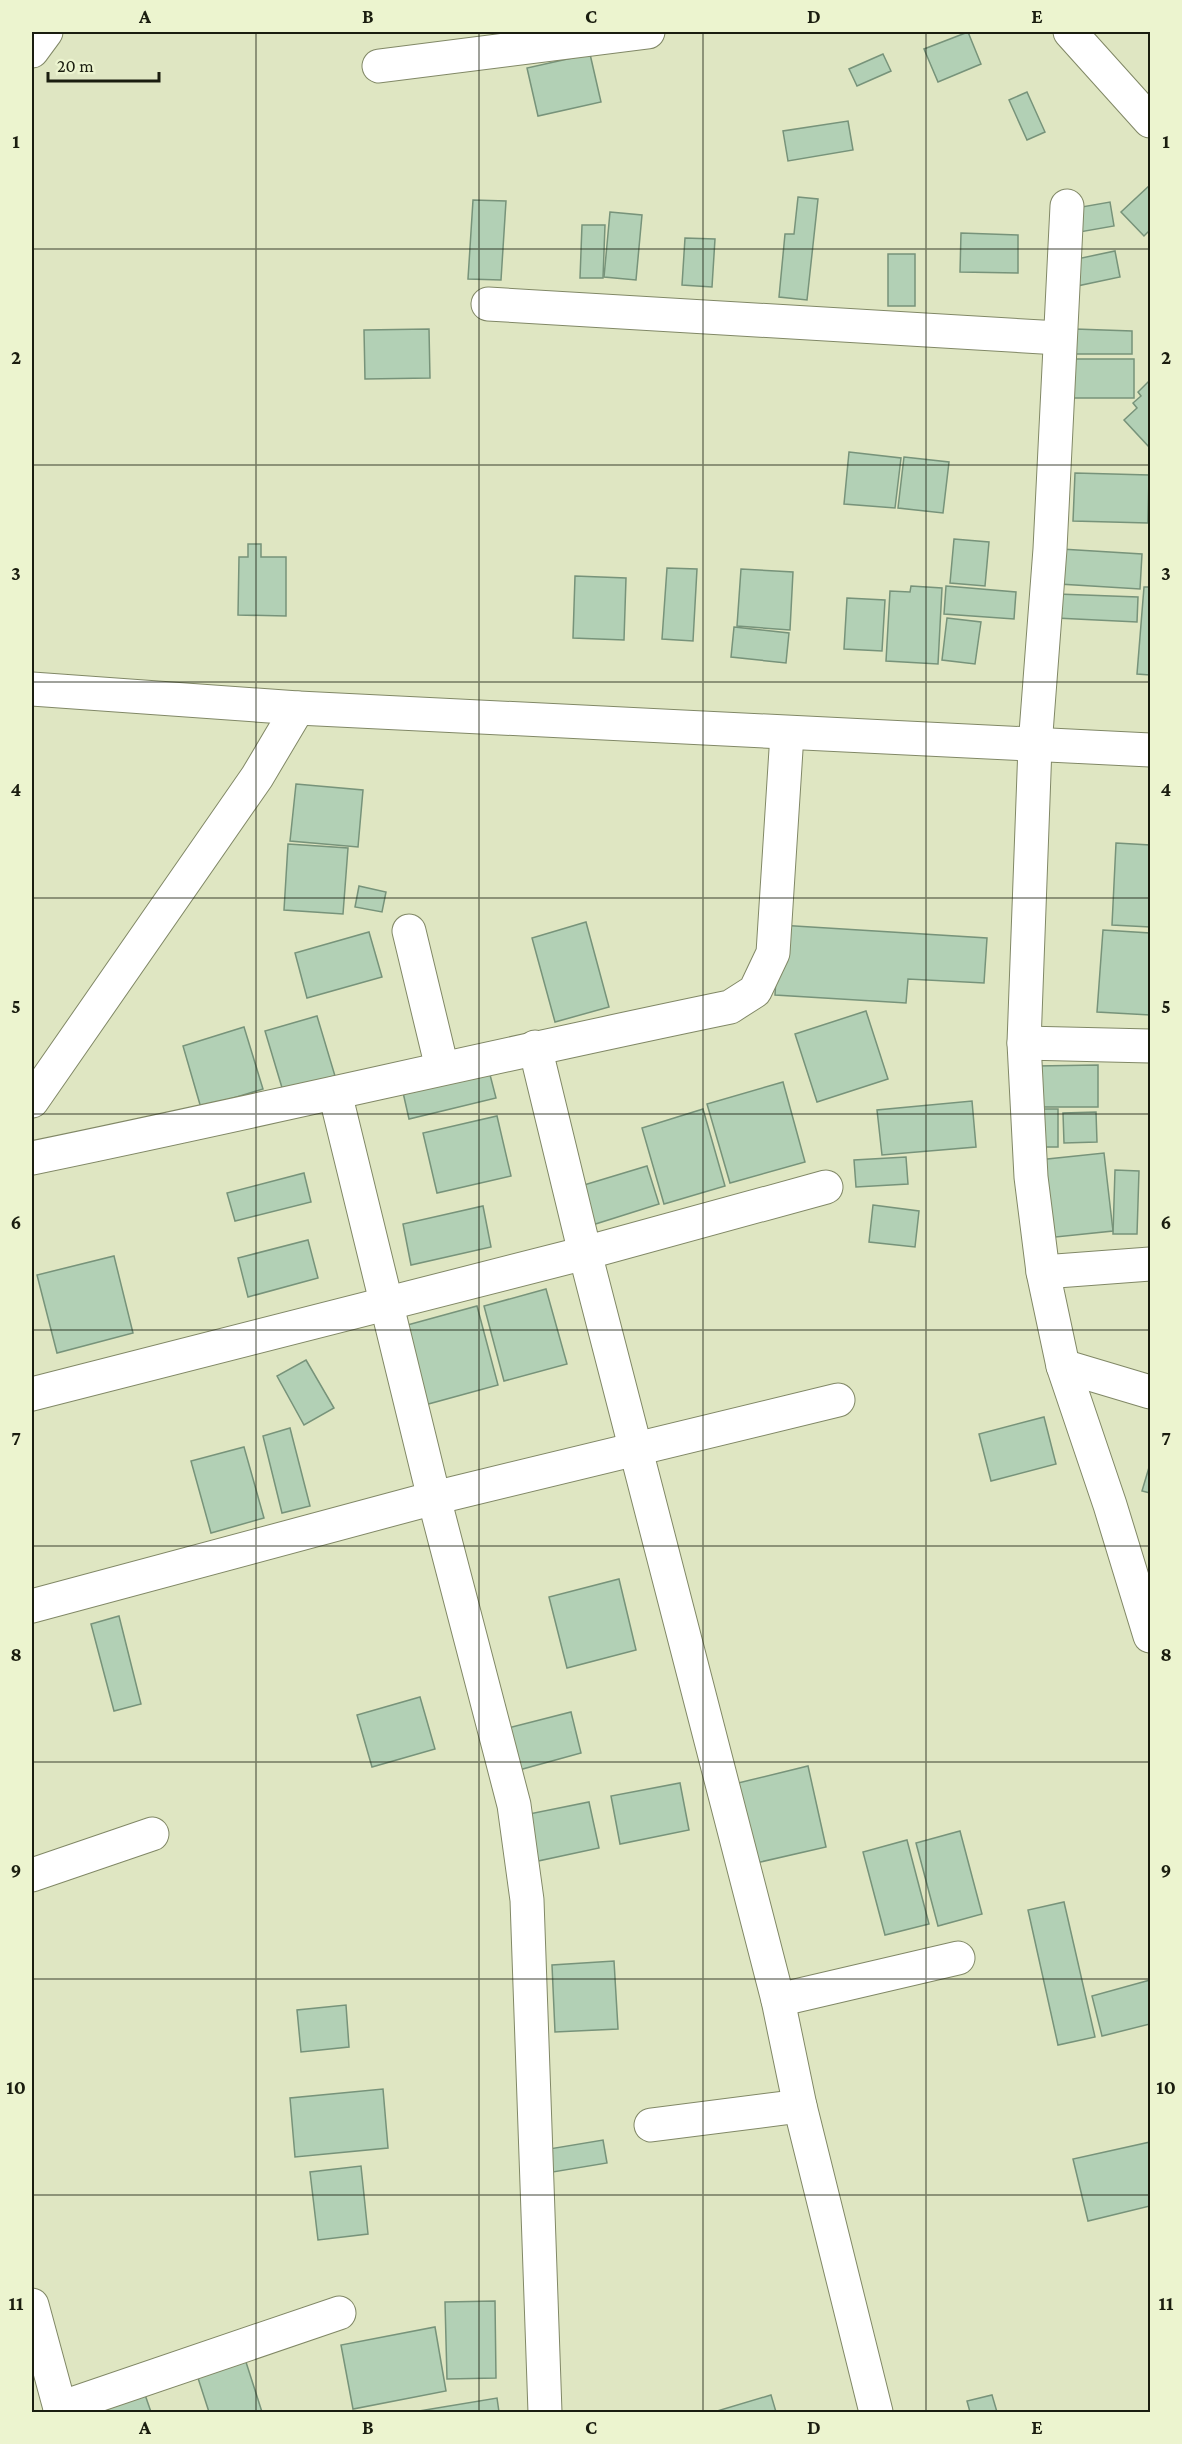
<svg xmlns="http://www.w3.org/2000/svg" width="1182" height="2444" viewBox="0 0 1182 2444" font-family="'Crimson Pro',serif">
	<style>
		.building { fill: #b2d0b5; stroke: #77937a; stroke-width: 1.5 }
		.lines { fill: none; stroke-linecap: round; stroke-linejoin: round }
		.street-casing { stroke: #818866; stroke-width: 35 }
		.street { stroke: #fff; stroke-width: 33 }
		.grid { fill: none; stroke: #1a1d0f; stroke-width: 1.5; stroke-opacity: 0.55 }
		.neatline { fill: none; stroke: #1a1d0f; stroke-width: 2 }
		.grid-label { font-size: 20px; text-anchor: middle; font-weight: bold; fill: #1a1d0f }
	</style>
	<rect width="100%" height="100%" fill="#dfe6c2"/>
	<g class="building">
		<path d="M968,32L981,64L938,82L924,49Z"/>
		<path d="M590,54L601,102L538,116L527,68Z"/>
		<path d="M883,54L891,71L857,86L849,69Z"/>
		<path d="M1027,92L1045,132L1027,140L1009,100Z"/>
		<path d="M848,121L853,150L788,161L783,131Z"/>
		<path d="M1150,185V230L1144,236L1121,212Z"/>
		<path d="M798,197L818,199L807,300L779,297L785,234H794Z"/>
		<path d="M473,200L506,201L501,280L468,279Z"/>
		<path d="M1110,202L1114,226L1074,233L1070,209Z"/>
		<path d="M610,212L642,215L636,280L604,277Z"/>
		<path d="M582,225H605L603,278H580Z"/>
		<path d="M961,233L1018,235V273L960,272Z"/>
		<path d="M685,238L715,239L712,287L682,285Z"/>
		<path d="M1115,251L1120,277L1077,286L1072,260Z"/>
		<rect x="888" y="254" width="27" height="52"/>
		<path d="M429,329L430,378L365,379L364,330Z"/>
		<path d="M1075,329L1132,331V354H1075Z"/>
		<rect x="1074" y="359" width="60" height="39"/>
		<path d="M1150,380V448L1124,420L1137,408L1133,403L1141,396L1138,392Z"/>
		<path d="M849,452L901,458L895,508L844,504Z"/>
		<path d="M904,457L949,462L943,513L898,508Z"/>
		<path d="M1075,473L1149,475L1148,523L1073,521Z"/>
		<path d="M954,539L989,542L985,586L950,583Z"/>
		<path d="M248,544H261V557H286V616L238,615L239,557H248Z"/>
		<path d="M1061,549L1142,554L1140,589L1059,584Z"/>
		<path d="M667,568L697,569L693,641L662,639Z"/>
		<path d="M741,569L793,572L790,630L737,626Z"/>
		<path d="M575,576L626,578L624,640L573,638Z"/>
		<path d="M911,586L942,588L938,664L886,661L890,591L910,592Z"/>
		<path d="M946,586L1016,592L1014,619L944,614Z"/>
		<path d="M1144,587H1150V675L1137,674Z"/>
		<path d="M1057,594L1138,597L1137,622L1056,618Z"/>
		<path d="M847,598L885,600L882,651L844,649Z"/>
		<path d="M947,618L981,622L975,664L942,660Z"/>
		<path d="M734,627L789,633L786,663L731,657Z"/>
		<path d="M296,784L363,790L358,847L290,841Z"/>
		<path d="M1116,843L1150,845V927L1112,925Z"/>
		<path d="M288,844L348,848L343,914L284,910Z"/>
		<path d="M359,886L386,892L382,912L355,907Z"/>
		<path d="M586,922L609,1007L555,1022L532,938Z"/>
		<path d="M779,925L987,938L984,983L908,979L906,1003L775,995Z"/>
		<path d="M1103,930L1150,933V1015L1097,1012Z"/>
		<path d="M369,932L382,977L307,998L295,953Z"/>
		<path d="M866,1011L888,1079L817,1102L795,1034Z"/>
		<path d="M317,1016L335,1076L283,1091L265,1031Z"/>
		<path d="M244,1027L263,1089L201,1108L183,1046Z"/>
		<path d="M1098,1065V1107H1035L1036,1066Z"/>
		<path d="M488,1067L496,1098L409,1119L402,1088Z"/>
		<path d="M783,1082L805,1162L730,1183L707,1104Z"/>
		<path d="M972,1101L976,1147L882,1155L877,1110Z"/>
		<path d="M703,1109L725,1186L664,1204L642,1128Z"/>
		<rect x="1035" y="1109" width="23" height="38"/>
		<path d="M1096,1112L1097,1142L1064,1143L1063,1113Z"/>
		<path d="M497,1116L511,1176L437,1193L423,1133Z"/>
		<path d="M1104,1153L1113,1231L1046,1238L1038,1160Z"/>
		<path d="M906,1157L908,1184L856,1187L854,1160Z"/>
		<path d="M647,1166L659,1204L586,1227L574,1188Z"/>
		<path d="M1115,1170L1139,1171L1137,1234H1113Z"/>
		<path d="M304,1173L311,1202L235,1221L227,1193Z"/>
		<path d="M873,1205L919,1211L915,1247L869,1242Z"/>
		<path d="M483,1206L491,1247L411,1265L403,1224Z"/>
		<path d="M308,1240L318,1278L248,1297L238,1258Z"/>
		<path d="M114,1256L133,1333L57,1353L37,1275Z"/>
		<path d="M546,1289L567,1364L504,1381L484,1306Z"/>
		<path d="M477,1306L498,1385L421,1406L400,1327Z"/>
		<path d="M306,1360L334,1408L304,1425L277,1376Z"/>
		<path d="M1044,1417L1056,1464L991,1481L979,1434Z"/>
		<path d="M290,1428L310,1506L282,1513L263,1436Z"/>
		<path d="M244,1447L264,1518L211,1533L191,1461Z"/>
		<path d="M1150,1464V1493L1142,1491Z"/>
		<path d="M619,1579L636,1650L567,1668L549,1597Z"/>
		<path d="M119,1616L141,1704L114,1711L91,1624Z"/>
		<path d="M420,1697L435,1749L372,1767L357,1715Z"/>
		<path d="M571,1712L581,1753L519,1770L508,1728Z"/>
		<path d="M808,1766L826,1847L756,1863L738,1783Z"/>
		<path d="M680,1783L689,1830L620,1844L611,1796Z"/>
		<path d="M589,1802L599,1848L538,1861L529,1814Z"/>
		<path d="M960,1831L982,1914L938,1926L916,1843Z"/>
		<path d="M907,1840L929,1924L885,1935L863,1852Z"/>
		<path d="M1064,1902L1095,2037L1058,2045L1028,1910Z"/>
		<path d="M614,1961L618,2029L555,2032L552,1965Z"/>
		<path d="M1150,1980V2024L1102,2036L1092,1996Z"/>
		<path d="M346,2005L349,2047L301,2052L297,2010Z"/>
		<path d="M383,2089L388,2148L295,2157L290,2098Z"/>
		<path d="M603,2140L607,2163L553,2172L549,2149Z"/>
		<path d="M1150,2142V2206L1088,2221L1073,2159Z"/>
		<path d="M361,2166L368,2234L318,2240L310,2172Z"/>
		<path d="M495,2301L496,2378L447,2379L445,2302Z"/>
		<path d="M435,2327L446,2391L353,2409L341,2345Z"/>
		<path d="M245,2359L262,2412H209L197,2375Z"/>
		<path d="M142,2386L151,2412H65Z"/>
		<path d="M771,2395L776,2412H717V2411Z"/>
		<path d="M992,2395L997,2412H970L967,2401Z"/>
		<path d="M497,2398L499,2412H420L419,2411Z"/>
	</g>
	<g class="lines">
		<defs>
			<g id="street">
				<path d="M1070,32L1150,121"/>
				<path d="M32,51L46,32"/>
				<path d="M379,66L648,32"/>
				<path d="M1067,206L1050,549L1035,746L1024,1043L1031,1177L1043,1272L1063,1366L1110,1505L1150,1636"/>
				<path d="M488,304L1059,338"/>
				<path d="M32,689L298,708L1150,750"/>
				<path d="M409,931L442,1068"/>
				<path d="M1024,1043L1150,1046"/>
				<path d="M535,1047L585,1253L778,2000L800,2106L876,2412"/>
				<path d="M335,1093L434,1498L514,1805L527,1900L545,2412"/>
				<path d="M32,1101L257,777L298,708"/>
				<path d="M32,1158C265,1110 497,1055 730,1007L755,991L773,953L787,734"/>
				<path d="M1043,1272L1150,1264"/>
				<path d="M1063,1366L1150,1392"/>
				<path d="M32,1394L585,1253L826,1187"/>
				<path d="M32,1606L434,1498L838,1400"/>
				<path d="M32,1875L152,1834"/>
				<path d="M778,2000L958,1958"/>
				<path d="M651,2125L800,2106"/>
				<path d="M32,2305L61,2412"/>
				<path d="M60,2408L339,2313"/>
			</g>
		</defs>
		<use href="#street" class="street-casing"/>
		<use href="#street" class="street"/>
	</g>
	<path class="grid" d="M256,32V2412M479,32V2412M703,32V2412M926,32V2412M32,249H1150M32,465H1150M32,682H1150M32,898H1150M32,1114H1150M32,1330H1150M32,1546H1150M32,1762H1150M32,1979H1150M32,2195H1150"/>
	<rect width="1182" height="2444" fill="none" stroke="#ecf4cf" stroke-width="66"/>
	<path d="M48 72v9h111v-9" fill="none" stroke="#1a1d0f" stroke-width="3"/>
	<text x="57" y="72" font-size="18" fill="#1a1d0f" stroke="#ecf4cf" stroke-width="4.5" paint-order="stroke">20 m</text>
	<rect x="33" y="33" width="1116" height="2378" class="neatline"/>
	<g class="grid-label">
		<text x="145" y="23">A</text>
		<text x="368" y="23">B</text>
		<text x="591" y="23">C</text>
		<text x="814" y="23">D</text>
		<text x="1037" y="23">E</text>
		<text x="16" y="148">1</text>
		<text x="1166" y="148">1</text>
		<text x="16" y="364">2</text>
		<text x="1166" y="364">2</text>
		<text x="16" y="580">3</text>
		<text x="1166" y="580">3</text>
		<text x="16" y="796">4</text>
		<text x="1166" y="796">4</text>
		<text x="16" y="1013">5</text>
		<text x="1166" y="1013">5</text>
		<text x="16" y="1229">6</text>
		<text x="1166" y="1229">6</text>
		<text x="16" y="1445">7</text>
		<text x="1166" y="1445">7</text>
		<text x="16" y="1661">8</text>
		<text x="1166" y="1661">8</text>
		<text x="16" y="1877">9</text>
		<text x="1166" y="1877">9</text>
		<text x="16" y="2094">10</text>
		<text x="1166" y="2094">10</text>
		<text x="16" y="2310">11</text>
		<text x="1166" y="2310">11</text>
		<text x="145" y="2434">A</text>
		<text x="368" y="2434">B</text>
		<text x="591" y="2434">C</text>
		<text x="814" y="2434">D</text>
		<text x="1037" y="2434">E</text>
	</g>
</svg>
